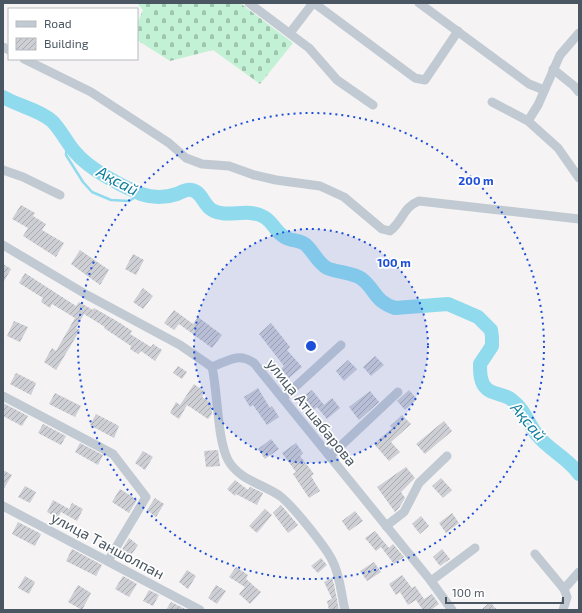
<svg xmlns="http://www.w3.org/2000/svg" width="582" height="613" viewBox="0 0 582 613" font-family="'Exo 2',sans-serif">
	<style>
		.cemetery { fill: url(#cemetery-stones) }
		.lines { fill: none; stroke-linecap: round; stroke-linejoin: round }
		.stream { stroke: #90daee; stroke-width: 2.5 }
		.river { stroke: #90daee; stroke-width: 14 }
		.building { fill: url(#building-hatch) }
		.minor { stroke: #c1cad2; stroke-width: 9 }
		.ring { fill: none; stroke: #1d4ed8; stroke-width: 2; stroke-dasharray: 2 4 }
		.labels { text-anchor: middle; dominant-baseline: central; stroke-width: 3.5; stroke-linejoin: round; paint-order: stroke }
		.street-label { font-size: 15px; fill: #4a5661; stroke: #fff }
		.water-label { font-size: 16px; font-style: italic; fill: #0c7c9b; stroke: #fff }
		.centre { fill: #1d4ed8; stroke: #fff; stroke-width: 2 }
		.ring-label { font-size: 12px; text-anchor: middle; font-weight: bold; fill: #1d4ed8; stroke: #fff; stroke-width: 3.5; stroke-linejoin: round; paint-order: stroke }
	</style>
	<defs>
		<pattern id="cemetery-stones" width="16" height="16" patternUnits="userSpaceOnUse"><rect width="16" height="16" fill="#c3f1d5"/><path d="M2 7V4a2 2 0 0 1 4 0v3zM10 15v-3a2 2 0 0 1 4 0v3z" fill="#a0c6b0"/></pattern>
		<pattern id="building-hatch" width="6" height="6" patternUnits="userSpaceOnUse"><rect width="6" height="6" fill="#cdcfd5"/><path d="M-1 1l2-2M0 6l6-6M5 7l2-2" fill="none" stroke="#a8abb0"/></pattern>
	</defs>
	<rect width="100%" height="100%" fill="#f5f3f3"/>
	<path class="cemetery" d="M137,3H240L293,43L260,84L213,50L170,61L137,40V24L143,10Z"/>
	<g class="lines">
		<path class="stream" d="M67,141L66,155L83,182L92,192L111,200L129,201L141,194"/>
		<path class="river" d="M3,97C18,106 38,109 52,121C61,130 67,143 75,152C89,169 121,186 141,194C153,198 165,198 177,194C181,192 187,189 191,190C202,191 203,205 212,210C228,219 246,207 264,217C273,222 275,231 283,236C290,242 301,239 307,246C314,253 318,263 327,268C338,273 352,272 362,279C376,290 374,301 395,308L448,304L478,317L491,330L492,337V346L480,364C480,373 480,383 487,389C494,395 506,394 512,400C524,409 528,423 537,435C549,450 568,458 579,474"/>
	</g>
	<g class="building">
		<path d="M21,205L35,213L33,216L46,224L42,230L64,243L56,257L23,236L28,228L12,219Z"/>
		<path d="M80,250L109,270L100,285L71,264Z"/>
		<path d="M133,254L144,260L136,275L125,269Z"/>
		<path d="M3,264L11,269L3,283Z"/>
		<path d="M25,273L76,306L79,302L93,310L94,308L120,323L132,331L130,334L151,347L153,344L162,350L155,361L141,351L138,354L130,349L131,346L104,328L105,327L84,314L76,328L80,330L56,370L44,362L52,348L56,351L75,318L52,304L50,308L41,302L43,298L19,283Z"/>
		<path d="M143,288L153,296L143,309L133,302Z"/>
		<path d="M174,310L193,324L198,317L222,335L212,348L179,324L174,330L164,323Z"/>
		<path d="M14,321L28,327L20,342L7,336Z"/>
		<path d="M271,323L290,347L287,350L302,367L289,378L281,369L284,366L259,334Z"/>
		<path d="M375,356L384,365L371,376L363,367Z"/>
		<path d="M348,360L357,369L344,381L336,371Z"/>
		<path d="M178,366L187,372L182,379L173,373Z"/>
		<path d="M16,373L36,383L31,395L10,384Z"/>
		<path d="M194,384L205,392L202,397L211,403L212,414L208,419L187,405L179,419L170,413L176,402L180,405Z"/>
		<path d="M258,388L270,408L272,406L279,417L267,425L253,405L250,407L244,397Z"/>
		<path d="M312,390L324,405L332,398L340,408L327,419L317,407L313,410L302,397Z"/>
		<path d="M409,390L417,399L405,410L397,401Z"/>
		<path d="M370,391L379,402L359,420L349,407Z"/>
		<path d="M55,393L81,406L75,417L49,404Z"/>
		<path d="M3,403L28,416L22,426L3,416Z"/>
		<path d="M96,414L119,426L114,438L90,425Z"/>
		<path d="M402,415L411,424L391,442L400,452L389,461L374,444L392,428L390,426Z"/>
		<path d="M444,421L452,431L425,454L416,444Z"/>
		<path d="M43,424L66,436L61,445L38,433Z"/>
		<path d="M271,439L279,449L265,459L258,449Z"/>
		<path d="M80,443L103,455L98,465L75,452Z"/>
		<path d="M296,443L303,453L300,456L314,474L311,476L320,491L309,498L293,474L296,472L282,453Z"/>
		<path d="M218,450L220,466L206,467L204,451Z"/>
		<path d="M143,451L153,457L145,470L135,463Z"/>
		<path d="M406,467L415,478L401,492L405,498L399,508L395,512L377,487Z"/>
		<path d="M3,470L12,475L3,490Z"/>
		<path d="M441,478L452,490L443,498L432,486Z"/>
		<path d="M235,480L248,490L250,487L263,493L257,505L236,494L235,496L227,489Z"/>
		<path d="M25,486L36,492L30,503L18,497Z"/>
		<path d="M120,489L137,500L129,513L112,502Z"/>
		<path d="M155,498L164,504L156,517L147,510Z"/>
		<path d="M53,500L69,509L72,503L83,509L77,521L61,512L58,518L47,512Z"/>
		<path d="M281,505L298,525L288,533L273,513Z"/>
		<path d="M265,509L272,515L257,533L249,526Z"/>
		<path d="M355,511L363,521L349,531L342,521Z"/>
		<path d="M452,513L459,523L446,533L439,523Z"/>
		<path d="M421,516L429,526L420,534L412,524Z"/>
		<path d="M18,522L41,534L35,546L12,534Z"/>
		<path d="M375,531L389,548L393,544L404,557L394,564L381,547L376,551L365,538Z"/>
		<path d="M129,538L138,545L130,557L121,551Z"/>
		<path d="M72,549L102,565L96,576L66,561Z"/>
		<path d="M442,549L450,559L440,566L433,557Z"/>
		<path d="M321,558L327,565L318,573L311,566Z"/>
		<path d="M374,562L381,572L367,581L360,571Z"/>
		<path d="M236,567L248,575L246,579L261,592L250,604L239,594L245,587L229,577Z"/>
		<path d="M187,570L196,576L188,589L179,582Z"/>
		<path d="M402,575L412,588L415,586L424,599L432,594L439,604L431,610H423L416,600L408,605L400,592L396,595L389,584Z"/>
		<path d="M25,576L35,582L29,594L18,588Z"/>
		<path d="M123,576L137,584L129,597L115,589Z"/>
		<path d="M332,578L334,585L339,610H329L327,601L332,599L324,582Z"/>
		<path d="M78,585L91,593L82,610L68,602Z"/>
		<path d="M216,585L226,591L217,604L208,598Z"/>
		<path d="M149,590L159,595L153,606L143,601Z"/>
		<path d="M171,602L187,610H166Z"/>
		<path d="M490,602L497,610H481Z"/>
	</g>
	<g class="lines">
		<g class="minor">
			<path d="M249,3L309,48L337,80L373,105"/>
			<path d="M314,3L415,78L425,80L458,31"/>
			<path d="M419,3L529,84L544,90"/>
			<path d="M290,33L313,3"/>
			<path d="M3,47L9,50"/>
			<path d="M24,59L91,92L169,143L186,158L202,164L229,166L254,175L276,180L320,186L344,197L382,229L390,231C403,221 403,207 419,201L579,219"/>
			<path d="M553,69L574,86L579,92"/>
			<path d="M492,102L528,121L558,148L579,178"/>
			<path d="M528,121L538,105L560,55L579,33"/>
			<path d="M3,170L23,177L60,195"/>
			<path d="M3,245L87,295L180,345L212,367C228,361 238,352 254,363L431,581L452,610"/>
			<path d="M212,367C218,393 217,439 228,460C239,480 263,484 280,496C292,505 325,546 332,560C340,574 341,594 345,610"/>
			<path d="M3,396L113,454L146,497L108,561"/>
			<path d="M283,398L341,345"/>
			<path d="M330,456L398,392"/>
			<path d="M3,506L200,610"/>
			<path d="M386,526L404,512L419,483L447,456"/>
			<path d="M535,554L564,589L567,597L563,610"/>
			<path d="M431,581L475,548"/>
			<path d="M564,589L579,572"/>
		</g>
	</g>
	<circle cx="311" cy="346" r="117" fill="#1d4ed8" fill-opacity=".12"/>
	<g class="ring">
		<circle cx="311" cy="346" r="117"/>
		<circle cx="311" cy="346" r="233"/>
	</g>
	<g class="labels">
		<g class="street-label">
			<text transform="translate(312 412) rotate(51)">улица Атшабарова</text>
			<text transform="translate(108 545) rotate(28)">улица Таншолпан</text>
		</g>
		<g class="water-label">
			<text transform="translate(118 180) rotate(28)">Ақсай</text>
			<text transform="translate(529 421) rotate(50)">Ақсай</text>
		</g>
	</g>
	<circle cx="311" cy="346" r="6" class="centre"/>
	<g class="ring-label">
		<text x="476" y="185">200 m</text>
		<text x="394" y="267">100 m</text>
	</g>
	<rect width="582" height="613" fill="none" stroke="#4a5661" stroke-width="8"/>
	<rect x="8" y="8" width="130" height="52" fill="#ffffff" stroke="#b7bbc0"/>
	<rect x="16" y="21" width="20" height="6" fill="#c1cad2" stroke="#b7bbc0"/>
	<text x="44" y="28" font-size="12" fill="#4a5661">Road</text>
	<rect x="16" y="38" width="20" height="12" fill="url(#building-hatch)" stroke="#b7bbc0"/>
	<text x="44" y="48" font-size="12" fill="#4a5661">Building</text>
	<path d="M446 597v6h117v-6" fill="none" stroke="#4a5661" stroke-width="2"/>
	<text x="452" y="597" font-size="12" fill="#4a5661" stroke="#ffffff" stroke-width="3" paint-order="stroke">100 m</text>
</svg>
